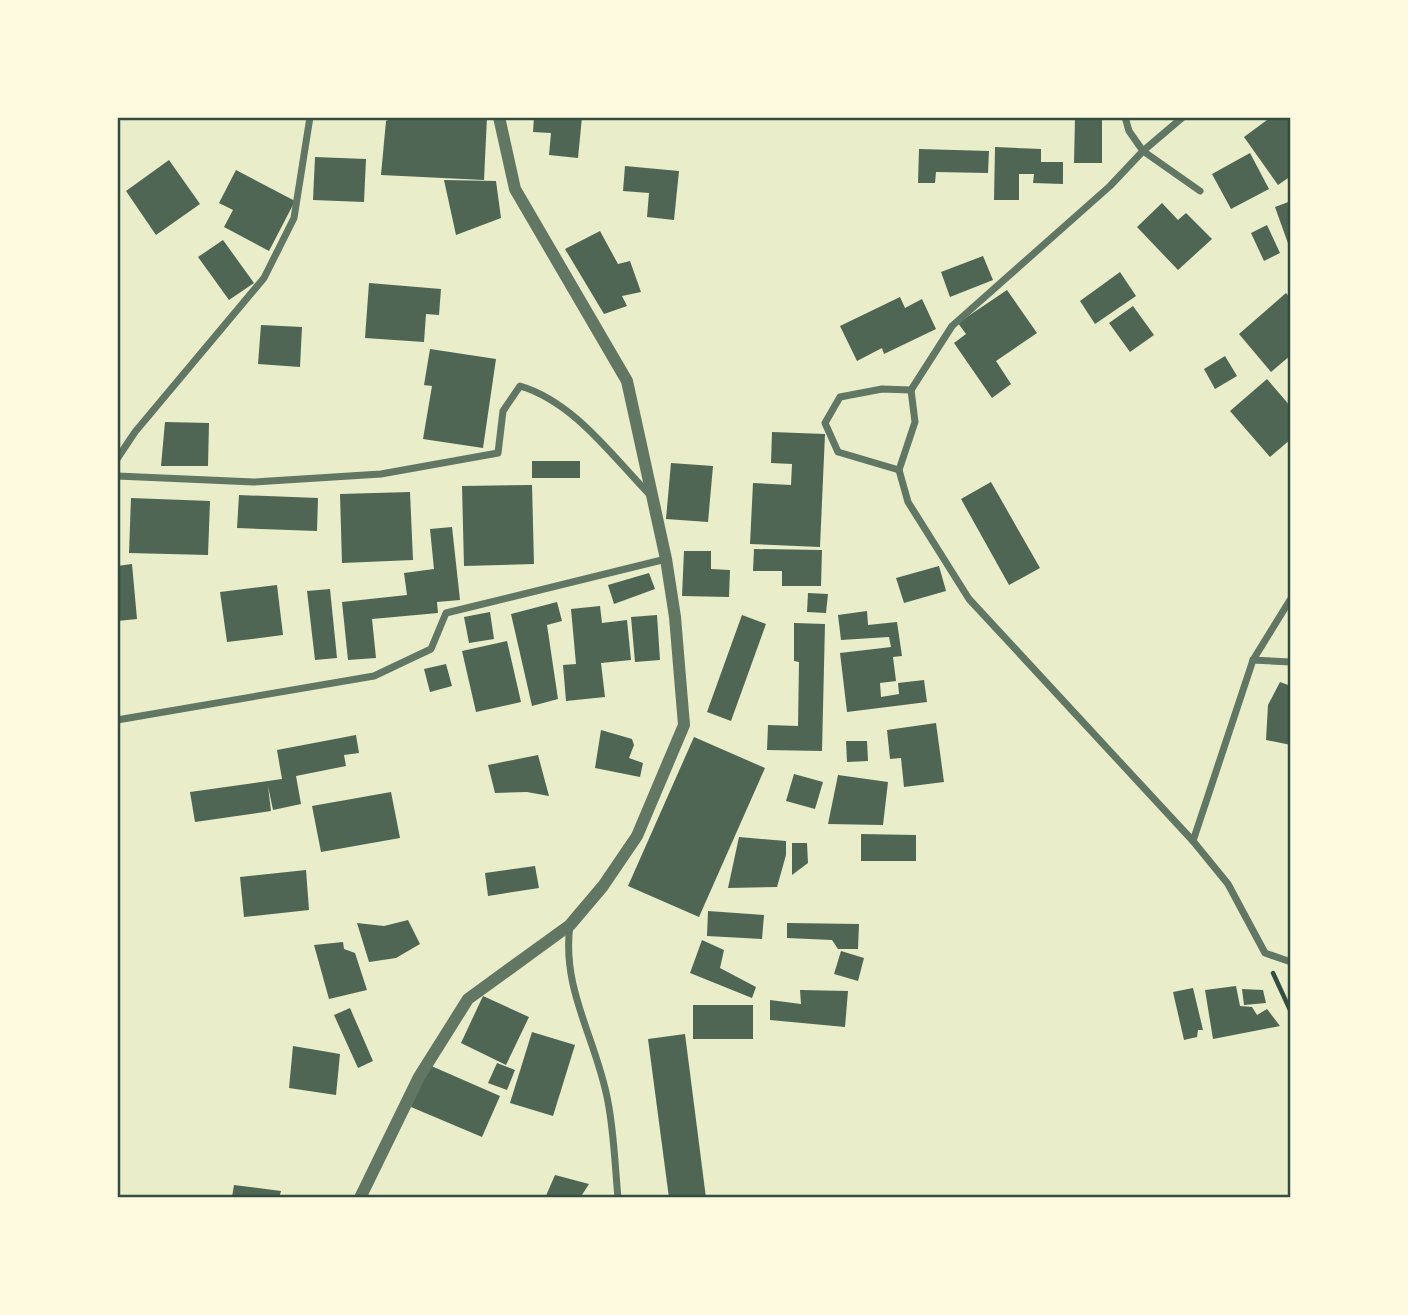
<svg xmlns="http://www.w3.org/2000/svg" width="1408" height="1315" viewBox="0 0 1408 1315" font-family="Lato,sans-serif">
	<style>
		.building { fill: #4f6655 }
		.lines { fill: none; stroke-linecap: round; stroke-linejoin: round }
		.path { stroke: #344e41; stroke-width: 4.5 }
		.minor { stroke: #617663; stroke-width: 7 }
		.tertiary { stroke: #617663; stroke-width: 12 }
		.neatline { fill: none; stroke: #344e41; stroke-width: 2.5 }
	</style>
	<rect width="100%" height="100%" fill="#e9edc9"/>
	<g class="building">
		<path d="M395,117H487L484,180L381,175L386,121Z"/>
		<path d="M534,117H582L578,158L549,155L551,133L533,132Z"/>
		<path d="M1075,117H1102V163H1074Z"/>
		<path d="M1271,117H1291V176L1278,185L1244,137Z"/>
		<path d="M995,147L1041,149V162H1063V184L1033,183L1034,174H1019V200H994Z"/>
		<path d="M919,149L989,151L988,173L936,172L935,183H918Z"/>
		<path d="M1250,153L1269,189L1231,209L1212,174Z"/>
		<path d="M315,157L366,159L364,202L313,200Z"/>
		<path d="M169,160L200,204L156,235L126,191Z"/>
		<path d="M625,166L679,171L674,220L647,217L649,193L623,191Z"/>
		<path d="M236,170L295,201L269,251L224,227L233,210L219,203Z"/>
		<path d="M444,180L496,181L501,218L456,235Z"/>
		<path d="M1291,201V249H1290L1275,207Z"/>
		<path d="M1162,203L1178,220L1186,213L1212,239L1178,270L1137,227Z"/>
		<path d="M1267,225L1280,253L1264,261L1251,233Z"/>
		<path d="M600,231L618,264L630,261L641,292L622,296L627,306L604,314L565,249Z"/>
		<path d="M223,240L254,283L229,300L198,257Z"/>
		<path d="M983,256L993,280L950,297L941,272Z"/>
		<path d="M1120,272L1136,296L1095,324L1080,301Z"/>
		<path d="M369,283L441,289L439,315L426,314L424,342L365,338Z"/>
		<path d="M1007,290L1037,333L996,361L1011,384L992,398L954,343L966,334L958,323Z"/>
		<path d="M1286,293L1291,299V355L1271,372L1239,334Z"/>
		<path d="M900,297L905,308L922,299L936,329L884,354L882,348L857,361L840,326Z"/>
		<path d="M1133,306L1154,335L1130,352L1109,323Z"/>
		<path d="M261,325L302,327L300,367L258,364Z"/>
		<path d="M430,349L496,359L483,448L423,439L432,386L424,385Z"/>
		<path d="M1225,356L1237,376L1215,389L1204,369Z"/>
		<path d="M1267,379L1291,407V439L1270,457L1230,411Z"/>
		<path d="M165,422L209,423L208,466H161Z"/>
		<path d="M772,432L825,434L820,547L750,544L753,483L791,485L792,464L771,463Z"/>
		<rect x="532" y="461" width="48" height="17"/>
		<path d="M671,463L713,466L708,522L666,519Z"/>
		<path d="M991,482L1040,568L1009,585L961,499Z"/>
		<path d="M532,485L534,564L464,566L462,486Z"/>
		<path d="M410,492L413,560L342,563L340,494Z"/>
		<path d="M239,495L318,498L317,531L237,528Z"/>
		<path d="M131,498L210,501L208,555L129,553Z"/>
		<path d="M452,527L460,600L437,602L438,613L372,619L376,658L348,660L342,602L407,595L404,573L434,569L430,529Z"/>
		<path d="M754,549L822,550L821,586H782V571H753Z"/>
		<path d="M684,551H711V569L730,570L729,597L682,596Z"/>
		<path d="M132,564L137,619L117,621V566Z"/>
		<path d="M939,566L946,591L904,603L896,578Z"/>
		<path d="M649,573L655,589L614,604L608,585Z"/>
		<path d="M277,585L283,635L227,642L220,592Z"/>
		<path d="M330,589L337,658L315,660L307,591Z"/>
		<path d="M808,593L828,594L826,613L807,612Z"/>
		<path d="M557,602L562,621L547,625L558,699L532,706L511,614Z"/>
		<path d="M600,606L602,623L627,620L631,660L601,663L605,697L566,701L563,665L576,664L571,609Z"/>
		<path d="M867,611L868,625L897,622L902,656L893,657L896,681L880,683L881,697L899,694L898,683L924,680L927,702L847,712L840,653L891,647L889,637L841,640L838,615Z"/>
		<path d="M490,612L494,639L469,643L464,617Z"/>
		<path d="M657,615L660,660L635,662L631,617Z"/>
		<path d="M742,615L766,624L731,721L707,712Z"/>
		<path d="M794,623L825,624L822,751L767,750L768,725L798,726L799,662L794,661Z"/>
		<path d="M507,641L521,702L476,712L462,651Z"/>
		<path d="M446,664L452,686L430,692L424,669Z"/>
		<path d="M1280,682L1291,686V745L1266,740L1268,705Z"/>
		<path d="M936,723L944,782L904,787L901,758L890,759L887,730Z"/>
		<path d="M601,730L632,739L634,745L629,758L643,763L640,777L595,768Z"/>
		<path d="M356,735L359,753L344,755L346,766L296,776L301,804L273,810L268,786L271,811L195,822L190,792L282,779L277,750Z"/>
		<path d="M694,737L765,768L699,917L628,886Z"/>
		<path d="M846,741H867L868,761L847,762Z"/>
		<path d="M538,755L549,796L527,792L495,793L488,765Z"/>
		<path d="M794,774L823,782L815,809L786,801Z"/>
		<path d="M838,775L888,782L883,825L828,824Z"/>
		<path d="M391,792L400,838L321,852L312,806Z"/>
		<path d="M861,834L916,835V861H861Z"/>
		<path d="M739,837L786,841V855L777,887L728,888Z"/>
		<path d="M792,843H807L808,863L792,875Z"/>
		<path d="M535,866L539,888L488,896L485,873Z"/>
		<path d="M306,870L309,910L244,917L240,877Z"/>
		<path d="M708,911L764,915L762,939L707,936Z"/>
		<path d="M408,920L420,944L396,958L369,962L357,923L384,926Z"/>
		<path d="M787,923L859,924L858,949H838L832,940L787,938Z"/>
		<path d="M702,940L724,950L720,968L756,987L752,998L690,973Z"/>
		<path d="M343,942L344,949L355,953L367,990L329,999L314,945Z"/>
		<path d="M841,951L864,958L858,981L834,974Z"/>
		<path d="M1236,986L1240,1006L1252,1007L1257,1015L1267,1009L1280,1026L1213,1039L1205,990Z"/>
		<path d="M1193,988L1203,1030H1198L1197,1037L1184,1040L1173,992Z"/>
		<path d="M1242,989L1263,990L1266,1003L1244,1005Z"/>
		<path d="M800,990L848,991L845,1027L770,1020V1000L801,1004Z"/>
		<path d="M483,996L529,1017L506,1065L461,1043Z"/>
		<rect x="693" y="1005" width="60" height="34"/>
		<path d="M350,1008L373,1061L358,1068L334,1015Z"/>
		<path d="M532,1032L575,1045L553,1116L510,1103Z"/>
		<path d="M685,1034L706,1198H669L648,1039Z"/>
		<path d="M293,1046L340,1054L336,1095L289,1088Z"/>
		<path d="M497,1063L515,1070L507,1090L488,1083Z"/>
		<path d="M429,1065L500,1096L482,1137L411,1107Z"/>
		<path d="M555,1175L589,1184L580,1198H545Z"/>
		<path d="M234,1185L281,1191L279,1198L232,1197Z"/>
	</g>
	<g class="lines">
		<path class="path" d="M1273,973L1291,1012"/>
		<g class="minor">
			<path d="M1183,117L1143,151L1200,191"/>
			<path d="M911,390L915,422L899,470L908,502L969,599L1193,841L1228,884L1265,953L1291,962"/>
			<path d="M117,459L135,432L264,278L294,218L310,117"/>
			<path d="M899,470L838,452L825,423L840,397L882,389L911,390L952,326L1110,186L1143,151L1129,131L1125,117"/>
			<path d="M117,476L254,482L381,474L498,453L503,411L520,386C574,402 612,456 651,496"/>
			<path d="M1253,660L1291,662"/>
			<path d="M117,720L374,676L431,649L446,613L666,559"/>
			<path d="M1193,841L1253,660L1290,600"/>
			<path d="M570,925C561,990 597,1040 608,1102C614,1133 615,1166 618,1198"/>
		</g>
		<path class="tertiary" d="M360,1198L419,1077L468,999L570,925L603,886L637,836L684,725L675,617L666,559L627,381L515,189L499,117"/>
	</g>
	<rect width="1408" height="1315" fill="none" stroke="#fefae0" stroke-width="238"/>
	<rect x="119" y="119" width="1170" height="1077" class="neatline"/>
</svg>
